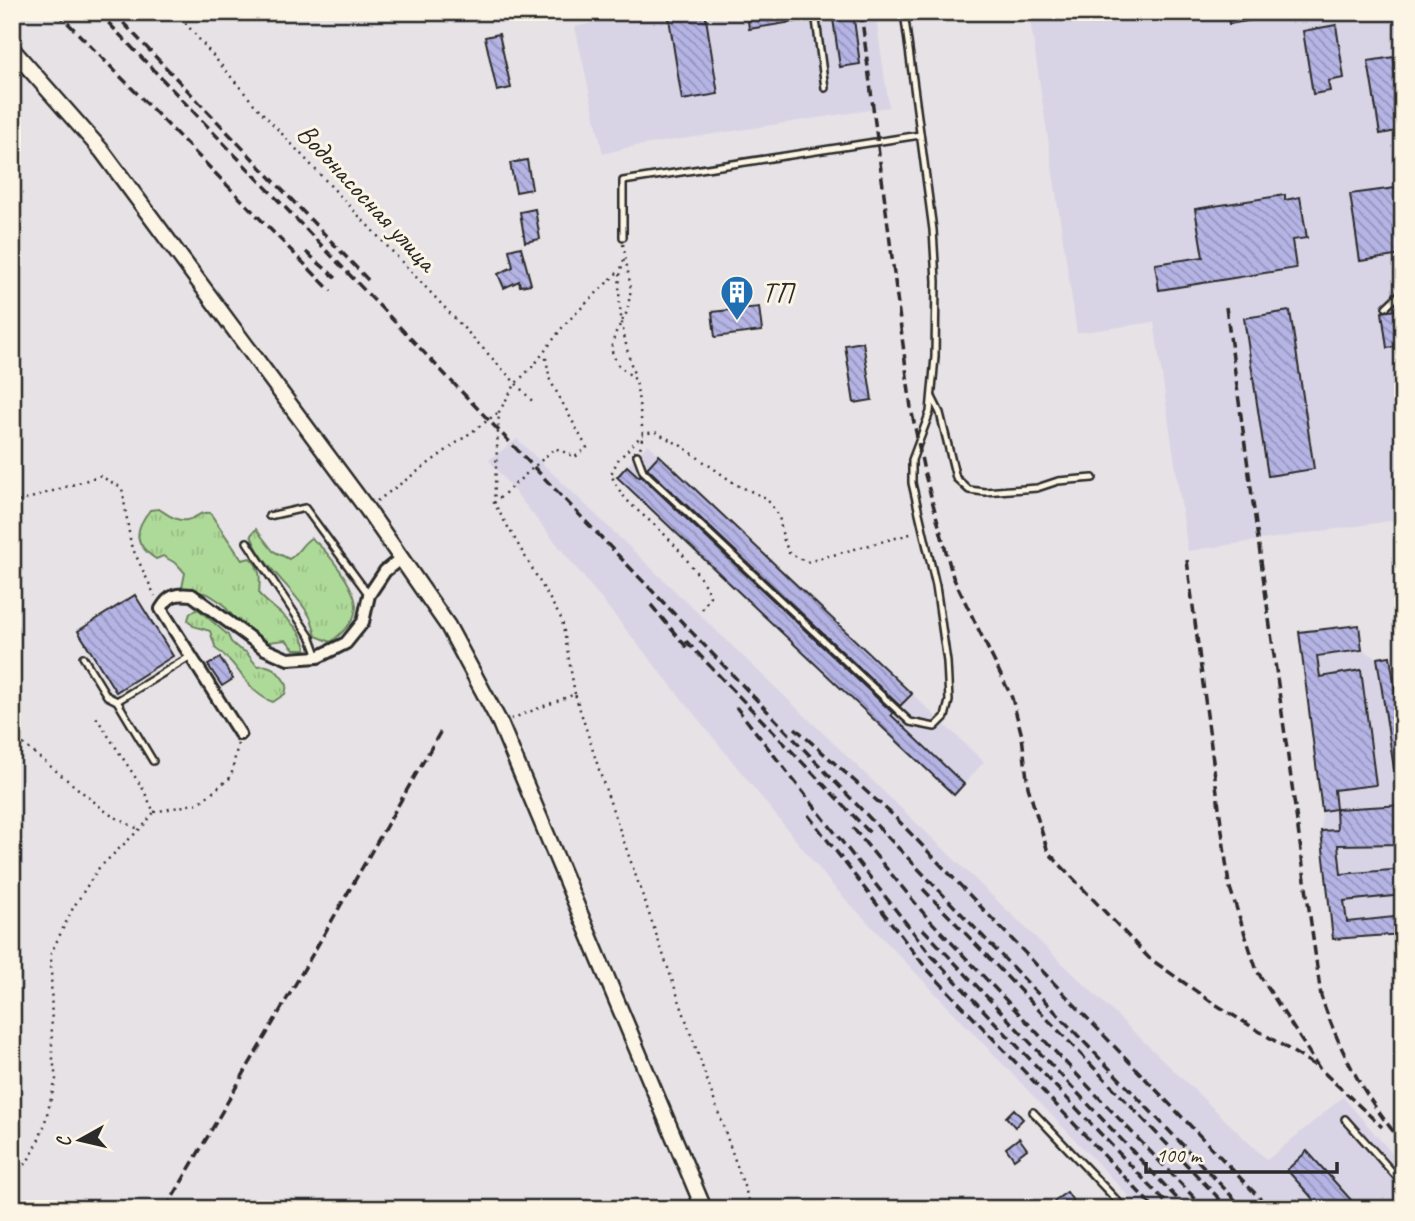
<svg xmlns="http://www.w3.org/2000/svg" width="1415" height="1221" viewBox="0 0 1415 1221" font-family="Caveat,sans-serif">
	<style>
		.built { fill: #d8d4e5 }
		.grass { fill: url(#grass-tufts); stroke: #6c8262; stroke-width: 2 }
		.building { fill: url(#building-back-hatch); stroke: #2b2b2b; stroke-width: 2 }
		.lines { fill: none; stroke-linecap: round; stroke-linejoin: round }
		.service-casing { stroke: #2b2b2b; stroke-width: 10 }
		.minor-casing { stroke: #2b2b2b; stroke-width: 16 }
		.tertiary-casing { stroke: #2b2b2b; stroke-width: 19 }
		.path { stroke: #2b2b2b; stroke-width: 2.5; stroke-dasharray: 2 5; stroke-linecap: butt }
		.service { stroke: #fcf5e5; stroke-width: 5 }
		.minor { stroke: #fcf5e5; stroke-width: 10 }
		.tertiary { stroke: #fcf5e5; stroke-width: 14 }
		.rail { stroke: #2b2b2b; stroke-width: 3.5; stroke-dasharray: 10 5; stroke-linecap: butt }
		.labels { text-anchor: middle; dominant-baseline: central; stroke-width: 6; stroke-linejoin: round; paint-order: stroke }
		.street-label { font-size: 28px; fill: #2b2b2b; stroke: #fcf5e5 }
		.poi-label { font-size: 28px; fill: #2b2b2b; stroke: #fcf5e5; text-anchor: start }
	</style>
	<defs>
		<pattern id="grass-tufts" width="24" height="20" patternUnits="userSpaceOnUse" patternTransform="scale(1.75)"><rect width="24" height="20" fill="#aeda99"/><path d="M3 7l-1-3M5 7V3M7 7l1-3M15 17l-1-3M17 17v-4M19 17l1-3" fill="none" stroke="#96bb84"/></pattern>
		<pattern id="building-back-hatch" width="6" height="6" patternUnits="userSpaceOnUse" patternTransform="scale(1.75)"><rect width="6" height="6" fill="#b5b4e5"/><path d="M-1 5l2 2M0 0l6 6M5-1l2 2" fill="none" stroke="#9393ba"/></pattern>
	</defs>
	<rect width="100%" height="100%" fill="#e7e2e5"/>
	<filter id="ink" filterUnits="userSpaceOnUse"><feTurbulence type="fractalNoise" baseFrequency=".0143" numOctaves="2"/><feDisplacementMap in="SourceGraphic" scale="14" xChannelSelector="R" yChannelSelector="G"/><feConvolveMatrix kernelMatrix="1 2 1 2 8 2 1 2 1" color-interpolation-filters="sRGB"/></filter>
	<g filter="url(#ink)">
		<g class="built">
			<path d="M643,12H875L889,107L630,147L603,154L575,27Z"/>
			<path d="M1029,12H1396L1403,59V519L1188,551L1154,322L1077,333Z"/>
			<path d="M517,439L1267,1160L1343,1097L1403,1166V1209H1141L833,886L489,460Z"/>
			<path d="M648,444L984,762L954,795L617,477Z"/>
			<path d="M1359,625L1362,650L1377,658L1390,656L1403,740V934L1333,939L1321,831L1322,810L1300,632Z"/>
		</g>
		<g class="grass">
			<path d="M159,509C167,514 177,522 187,520C197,518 200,511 210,513L242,560L250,558C262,568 260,580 259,594C275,612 302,624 306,649H294L286,640L268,642L239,624L222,603L208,594L182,588L185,573L177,564L163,556L156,559C133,544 134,530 150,510Z"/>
			<path d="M256,529L273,551L289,559C300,552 301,544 311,538C326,549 356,587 356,607C355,623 342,633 331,642L316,636C314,630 313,621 309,615C293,587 262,567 251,535Z"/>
			<path d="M198,609L228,635L231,642L239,649L246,652L257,666C273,663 280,674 287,685L285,694L273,702C248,694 239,663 216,649L210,631L193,626L188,620L190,613Z"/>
		</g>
		<g class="building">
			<path d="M668,12H705L718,94L682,100Z"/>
			<path d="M747,12H810L811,19L749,29Z"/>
			<path d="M832,12H853L860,64L840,67Z"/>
			<path d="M1227,12H1263L1264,18L1229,24Z"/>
			<path d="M1336,25L1344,78L1328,81L1330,91L1313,94L1303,31Z"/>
			<path d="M499,34L511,88L497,91L485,37Z"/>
			<path d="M1394,57L1403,112V130L1380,134L1368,61Z"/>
			<path d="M527,160L532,189L516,192L510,163Z"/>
			<path d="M1403,187V255L1360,261L1350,194Z"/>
			<path d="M1285,195V200L1300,197L1307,238L1292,240L1296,268L1159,290L1155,264L1203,257L1195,209Z"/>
			<path d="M535,209L540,239L525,242L520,212Z"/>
			<path d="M521,247L531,284L520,286L519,281L504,288L498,274L513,267L509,250Z"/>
			<path d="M759,307L762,331L715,337L712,312Z"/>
			<path d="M1403,309V345L1387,348L1382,312Z"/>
			<path d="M1290,311L1314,469L1268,476L1244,318Z"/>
			<path d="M863,342L872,400L854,403L845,345Z"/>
			<path d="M659,455L912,694L900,706L647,468Z"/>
			<path d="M627,466L639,477L640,475L893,713L891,715L964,784L954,795L617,477Z"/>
			<path d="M135,595L173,656L116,692L78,631Z"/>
			<path d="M1359,625L1362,650L1317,656L1320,677L1361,670L1376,785L1334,790L1336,809L1322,811L1299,632Z"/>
			<path d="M1390,656L1403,740V787L1397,788L1377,658Z"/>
			<path d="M220,658L233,679L222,686L208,665Z"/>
			<path d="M1403,805V844L1338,845L1341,874L1403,869V895L1344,901L1347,922L1403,916V934L1333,939L1321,831L1337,830L1336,809Z"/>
			<path d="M1014,1109L1023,1119L1015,1127L1006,1117Z"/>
			<path d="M1019,1138L1027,1149L1014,1159L1006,1148Z"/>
			<path d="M1307,1151L1351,1200L1341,1209H1322L1287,1170Z"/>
			<path d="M1067,1192L1075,1204L1068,1209H1059L1054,1201Z"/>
		</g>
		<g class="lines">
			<defs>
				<g id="service">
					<path d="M815,12L825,88"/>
					<path d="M623,237V181L920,135"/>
					<path d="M1386,307L1403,291"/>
					<path d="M932,397L940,413L956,478L969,490L985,492L1037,488L1058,481L1093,478"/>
					<path d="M637,455L643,471L910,722L935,727L945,717L949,701L947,662L936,586L912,483V460L930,412L935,357L936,281L933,230L904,12"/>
					<path d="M269,516L305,508L369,595"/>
					<path d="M247,542L311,638L318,657"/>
					<path d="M83,657L107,696L117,701L191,656"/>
					<path d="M117,701L153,761"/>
					<path d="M1033,1112L1125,1209"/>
					<path d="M1345,1119L1403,1184"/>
				</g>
				<path id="minor" d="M240,734L161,609C169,595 176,593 192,595L265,649L288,659L318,657L346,643L363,622L369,595L385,571L401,558"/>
				<path id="tertiary" d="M12,49L102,151L367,509L448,626L500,723L704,1209"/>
			</defs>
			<use href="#service" class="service-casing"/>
			<use href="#minor" class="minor-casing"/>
			<use href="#tertiary" class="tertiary-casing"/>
			<g class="path">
				<path d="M176,12L254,104L535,404"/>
				<path d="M623,244L631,289L627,312L615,334L611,349L617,364L636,380L643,434L640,449"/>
				<path d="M624,260C612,288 625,348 635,377"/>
				<path d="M377,501L499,412"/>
				<path d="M494,503L555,448L575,457L587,448L550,380L545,353"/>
				<path d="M12,504L100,476L122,488L131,545L155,596"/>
				<path d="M702,609L710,596C704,579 675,544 661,531C640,511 623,503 611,474L618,460L643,434L655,432L680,445L737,485L766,498L779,516L783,538L789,553L807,562L914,533"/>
				<path d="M575,694L562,620L494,503L499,412L516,383L535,364L565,324L620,270"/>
				<path d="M511,719L575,694L602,779L752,1209"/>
				<path d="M12,735L109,814L140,830"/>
				<path d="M154,812L199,803L231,777L238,743"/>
				<path d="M12,1162L15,1165H25L35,1149L44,1126L56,1079L52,1052L51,953L73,908L98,869L145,824L154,812L143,789L94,714"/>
			</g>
			<use href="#service" class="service"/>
			<use href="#minor" class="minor"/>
			<use href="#tertiary" class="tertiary"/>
			<g class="rail">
				<path d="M57,12L331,291"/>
				<path d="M98,12L1244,1209"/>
				<path d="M113,12L369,281"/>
				<path d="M861,12L911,408L924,471L953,577L1012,698L1022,736L1028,787L1048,852L1149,958L1210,1001L1319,1068"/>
				<path d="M306,252L336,278"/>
				<path d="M1226,307L1321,996C1339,1050 1365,1099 1403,1143"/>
				<path d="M1187,560L1229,885L1257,971L1319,1068L1382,1127"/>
				<path d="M651,605L689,650"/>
				<path d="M686,641L870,833"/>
				<path d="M736,707L932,956L1172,1209"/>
				<path d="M795,728L894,816L1270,1209"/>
				<path d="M808,815L926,968L1155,1209"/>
				<path d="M853,828L926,916L1205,1209"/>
				<path d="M923,889L1229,1209"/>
				<path d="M923,929L1187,1209"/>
				<path d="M166,1209L442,729"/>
			</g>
		</g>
	</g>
	<defs>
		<symbol id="building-pin" viewBox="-11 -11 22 30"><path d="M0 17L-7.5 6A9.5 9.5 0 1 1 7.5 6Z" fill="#1f6fb2" stroke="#fcf5e5"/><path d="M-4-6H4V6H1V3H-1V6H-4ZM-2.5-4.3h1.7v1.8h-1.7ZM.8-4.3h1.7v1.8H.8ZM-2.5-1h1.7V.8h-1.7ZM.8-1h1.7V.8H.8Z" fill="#fff"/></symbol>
	</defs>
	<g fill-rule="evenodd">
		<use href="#building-pin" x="718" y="273" width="38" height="52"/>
	</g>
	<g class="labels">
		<g class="street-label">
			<text transform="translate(367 197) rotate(47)">Водонасосная улица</text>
		</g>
		<g class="poi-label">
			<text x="762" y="292">ТП</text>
		</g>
	</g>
	<rect width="1415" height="1221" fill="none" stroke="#fcf5e5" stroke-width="42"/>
	<rect x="21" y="21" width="1373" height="1179" fill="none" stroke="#2b2b2b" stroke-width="2.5" filter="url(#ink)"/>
	<g transform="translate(80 1140) rotate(262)" stroke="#fcf5e5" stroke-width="5" paint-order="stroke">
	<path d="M0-5L12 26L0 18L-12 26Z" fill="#2b2b2b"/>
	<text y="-10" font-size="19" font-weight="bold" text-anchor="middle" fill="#2b2b2b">С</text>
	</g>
	<path d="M1146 1162v10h191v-10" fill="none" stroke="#2b2b2b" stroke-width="3.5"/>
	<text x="1156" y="1162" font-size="21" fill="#2b2b2b" stroke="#fcf5e5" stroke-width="5" paint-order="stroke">100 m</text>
</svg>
